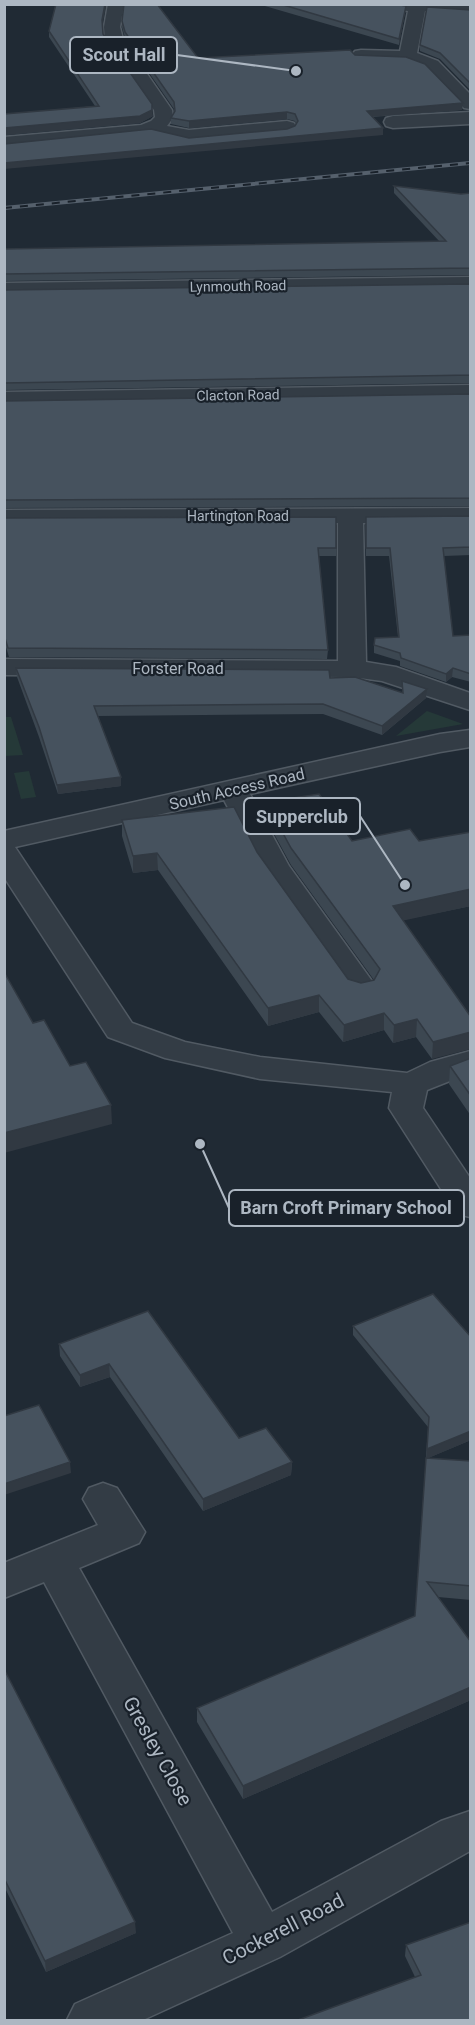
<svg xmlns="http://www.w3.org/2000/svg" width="475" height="2025" viewBox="0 0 475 2025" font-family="Roboto,sans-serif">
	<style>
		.green { fill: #253938 }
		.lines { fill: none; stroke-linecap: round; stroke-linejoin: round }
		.minor-casing { stroke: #515a63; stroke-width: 3 }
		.minor { fill: #333c45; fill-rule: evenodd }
		.rail-casing { stroke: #55606c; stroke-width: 4 }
		.rail { stroke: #19212a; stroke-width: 2; stroke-dasharray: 8; stroke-linecap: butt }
		.wall { fill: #3c4751 }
		.shaded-wall { fill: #313942 }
		.building { fill: #46525e; stroke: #313942; stroke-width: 1.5 }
		.labels { text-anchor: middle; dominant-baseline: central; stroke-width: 4.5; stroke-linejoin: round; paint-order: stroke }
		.far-street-label { font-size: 14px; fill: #adb7c2; stroke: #19212a }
		.street-label { font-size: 16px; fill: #adb7c2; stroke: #19212a }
		.near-street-label { font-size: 20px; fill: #adb7c2; stroke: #19212a }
		.leader { fill: none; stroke: #adb7c2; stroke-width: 2 }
		.callout-dot { fill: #adb7c2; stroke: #19212a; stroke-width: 2 }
		.callout { fill: #19212a; stroke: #adb7c2; stroke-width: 2 }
		.callout-label { font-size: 18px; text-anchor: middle; font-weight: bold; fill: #adb7c2 }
	</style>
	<rect width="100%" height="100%" fill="#202a34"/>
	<g class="green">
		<path d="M427,711L463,724L396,736Z"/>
		<path d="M5,717H11L23,755L5,756Z"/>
		<path d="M29,771L36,797L21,799L14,773Z"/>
	</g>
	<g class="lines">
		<defs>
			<g id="minor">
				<path d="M108,4H124L120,27L123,39L172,110L173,118L167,126L189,130L287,121L294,123L296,127L294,131L287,133L189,142L151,133L4,149V137L141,125L151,121L155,117L154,110L105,39L104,27Z"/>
				<path d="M470,4V14L425,11L417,53L438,61L470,94V109L464,108L426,69L406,61L361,60L355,59L352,55L355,51L361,50L400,51L408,11L392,9L390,4Z"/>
				<path d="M470,112V124L393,128L386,126L384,122L386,118L393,116Z"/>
				<path d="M470,277V289L4,295V283Z"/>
				<path d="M470,385V399L4,406V392Z"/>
				<path d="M470,508V522L363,523L366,662L396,667L470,693V710L382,681L352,677L4,675V659L338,661V523L4,524V510Z"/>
				<path d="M470,730V747L440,752L250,794L289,866L377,988L373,995L361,998L349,995L259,867L224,800L15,847L132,1023L185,1042L260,1057L407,1073L430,1062L470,1051V1073L427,1090L423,1108L470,1178V1217L457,1214L389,1108L392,1092L260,1079L165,1058L108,1037L4,877V831L440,734Z"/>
				<path d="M103,1483L117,1488L145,1532L139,1543L79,1568L272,1912L441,1821L470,1811V1851L280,1957L143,2020H67L75,2004L233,1933L44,1582L4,1598V1563L98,1525L83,1499L89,1488Z"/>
			</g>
		</defs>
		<use href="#minor" class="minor-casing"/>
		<use href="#minor" class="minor"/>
		<defs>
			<path id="rail" d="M4,208L470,163"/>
		</defs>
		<use href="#rail" class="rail-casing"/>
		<use href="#rail" class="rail"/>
	</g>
	<g class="wall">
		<path d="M106,4L102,25L103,34L153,116L140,123L4,135V114L95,106L49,37V31Z"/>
		<path d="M258,4H394L406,6L405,12L399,45Z"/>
		<path d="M471,10V91L440,59L420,51V45Z"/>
		<path d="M122,21L198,58L355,55L462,110L372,117L383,135L189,138L287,129L295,126L296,124L295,121L287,119L189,128L171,124V118L174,112V109L125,38L122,27Z"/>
		<path d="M394,186L461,194L471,193V275L4,281V249L440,242L394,193Z"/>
		<path d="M470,284L471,383L4,390V290Z"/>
		<path d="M471,394V506L4,508V401Z"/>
		<path d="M471,516V555L444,556L453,636L471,635V682L452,677L446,682L400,666V661L374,653V645L398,637L389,556H366L365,525Z"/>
		<path d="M336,517V556H319L328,650L327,659L9,657L4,641V518Z"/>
		<path d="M16,668L330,678L402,693V681L426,698L382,735L323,714L98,716L121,786L58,794L39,737L17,677Z"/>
		<path d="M266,802L352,841H419L471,832V906L403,920L471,1017L432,1059L416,1037L393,1043L384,1030L343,1042L319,1012L268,1026L158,870L133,873L122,836V820L257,852L348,979L361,983L374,980L291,865L266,819Z"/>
		<path d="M471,1058V1116L449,1084L450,1066Z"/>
		<path d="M148,1311L239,1438L292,1462L291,1475L203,1511L110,1377L80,1387L60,1356L59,1344Z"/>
		<path d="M353,1326L471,1440L428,1458L471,1461V1600L438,1597L471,1642V1700L243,1799L197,1722V1708L415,1616L428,1427L353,1335Z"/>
		<path d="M4,1669L136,1933L46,1972L4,1886Z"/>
		<path d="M406,1945L471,2020L415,1977L405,1956Z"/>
	</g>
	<g class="shaded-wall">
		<path d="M105,4H106L102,27V20Z"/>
		<path d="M406,6L405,12L399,45V39Z"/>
		<path d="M463,103L462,110L367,117V111Z"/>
		<path d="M152,110L153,116L140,123L4,135V128Z"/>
		<path d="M287,112V119L189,128V121Z"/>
		<path d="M383,128V135L4,169V163Z"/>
		<path d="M453,668L452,677L446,682V674Z"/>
		<path d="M427,689L426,698L382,735V726Z"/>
		<path d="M121,777V786L58,794L57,785Z"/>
		<path d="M157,853L158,870L133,873V856Z"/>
		<path d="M471,889V906L392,923L393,906Z"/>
		<path d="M319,995V1012L268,1026V1008Z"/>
		<path d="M384,1013V1030L343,1042L344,1025Z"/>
		<path d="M417,1019L416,1037L393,1043L394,1025Z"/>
		<path d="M471,1032V1049L432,1059L433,1042Z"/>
		<path d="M111,1105L112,1124L4,1153V1133Z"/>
		<path d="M109,1364L110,1377L80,1387V1375Z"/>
		<path d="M471,1431V1440L426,1459L427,1449Z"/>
		<path d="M70,1462L71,1473L4,1495V1484Z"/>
		<path d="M292,1462L291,1475L203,1511V1499Z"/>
		<path d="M471,1687V1700L243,1799V1786Z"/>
		<path d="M135,1922L136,1933L46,1972L45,1961Z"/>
	</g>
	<g class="building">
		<path d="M56,4H105L102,20L103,34L152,104V110L140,116L4,128V114L99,106L49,31Z"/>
		<path d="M124,4H157L198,58L350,50L355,55L406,57L425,64L463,103L367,111L383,128L4,163V144L151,129L189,138L287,129L295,126L298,121L295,114L287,112L189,121L171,118L175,111L174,102L125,32L122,21Z"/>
		<path d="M280,4H394L406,6L399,39Z"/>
		<path d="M427,7L471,10V84L440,53L420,45Z"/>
		<path d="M394,186L461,194L471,193V268L4,274V249L446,241Z"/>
		<path d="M470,284L471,375L4,383V290Z"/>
		<path d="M471,394V498L4,500V401Z"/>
		<path d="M471,516V547L443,548L453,636L471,635V674L453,668L446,674L401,658L400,653L374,645L375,638L399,637L390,548H366V517Z"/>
		<path d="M336,517V548H318L328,650L8,648L4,635V518Z"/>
		<path d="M16,668L329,670L330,678L355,677L403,693L402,681L427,689L382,726L323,704L94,706L121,777L57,785L39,727Z"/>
		<path d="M319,794L352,841L410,829L419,841L471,832V889L393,906L471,1017V1032L433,1042L417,1019L394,1025L384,1013L344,1025L319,995L268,1008L157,853L133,856L122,820L234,807L257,852L348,979L361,983L374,980L380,969L291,848L266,802Z"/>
		<path d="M4,972L33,1023L44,1020L70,1066L86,1062L111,1105L4,1133Z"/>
		<path d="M471,1058V1096L450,1066Z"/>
		<path d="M433,1294L471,1337V1431L427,1449L429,1417L353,1326Z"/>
		<path d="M148,1311L239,1438L266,1428L292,1462L203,1499L109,1364L80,1375L59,1344Z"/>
		<path d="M39,1405L70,1462L4,1484V1416Z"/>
		<path d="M426,1458L471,1461V1586L427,1582L471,1642V1687L243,1786L197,1708L415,1616Z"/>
		<path d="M4,1669L135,1922L45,1961L4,1878Z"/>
		<path d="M471,1922V2020H298L421,1975L406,1945Z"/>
	</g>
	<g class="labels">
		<g class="far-street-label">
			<text transform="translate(238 286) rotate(-1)">Lynmouth Road</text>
			<text transform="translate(238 395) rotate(-1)">Clacton Road</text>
			<text x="238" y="516">Hartington Road</text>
		</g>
		<g class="street-label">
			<text x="178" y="668">Forster Road</text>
			<text transform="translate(237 789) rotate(-13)">South Access Road</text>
		</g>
		<g class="near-street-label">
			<text transform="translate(158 1751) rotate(61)">Gresley Close</text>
			<text transform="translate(283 1929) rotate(-27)">Cockerell Road</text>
		</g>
	</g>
	<path class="leader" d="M296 71L177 55M405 885L360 816M200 1144L229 1208"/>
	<g class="callout-dot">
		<circle cx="296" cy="71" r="6"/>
		<circle cx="405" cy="885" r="6"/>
		<circle cx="200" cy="1144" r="6"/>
	</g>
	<g class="callout">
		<rect x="70" y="37" width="107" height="36" rx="6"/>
		<rect x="244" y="798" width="116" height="36" rx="6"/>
		<rect x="229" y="1190" width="235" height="36" rx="6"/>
	</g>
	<g class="callout-label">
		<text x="124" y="61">Scout Hall</text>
		<text x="302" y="823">Supperclub</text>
		<text x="346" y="1214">Barn Croft Primary School</text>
	</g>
	<rect width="475" height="2025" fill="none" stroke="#adb7c2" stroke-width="12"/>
</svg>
